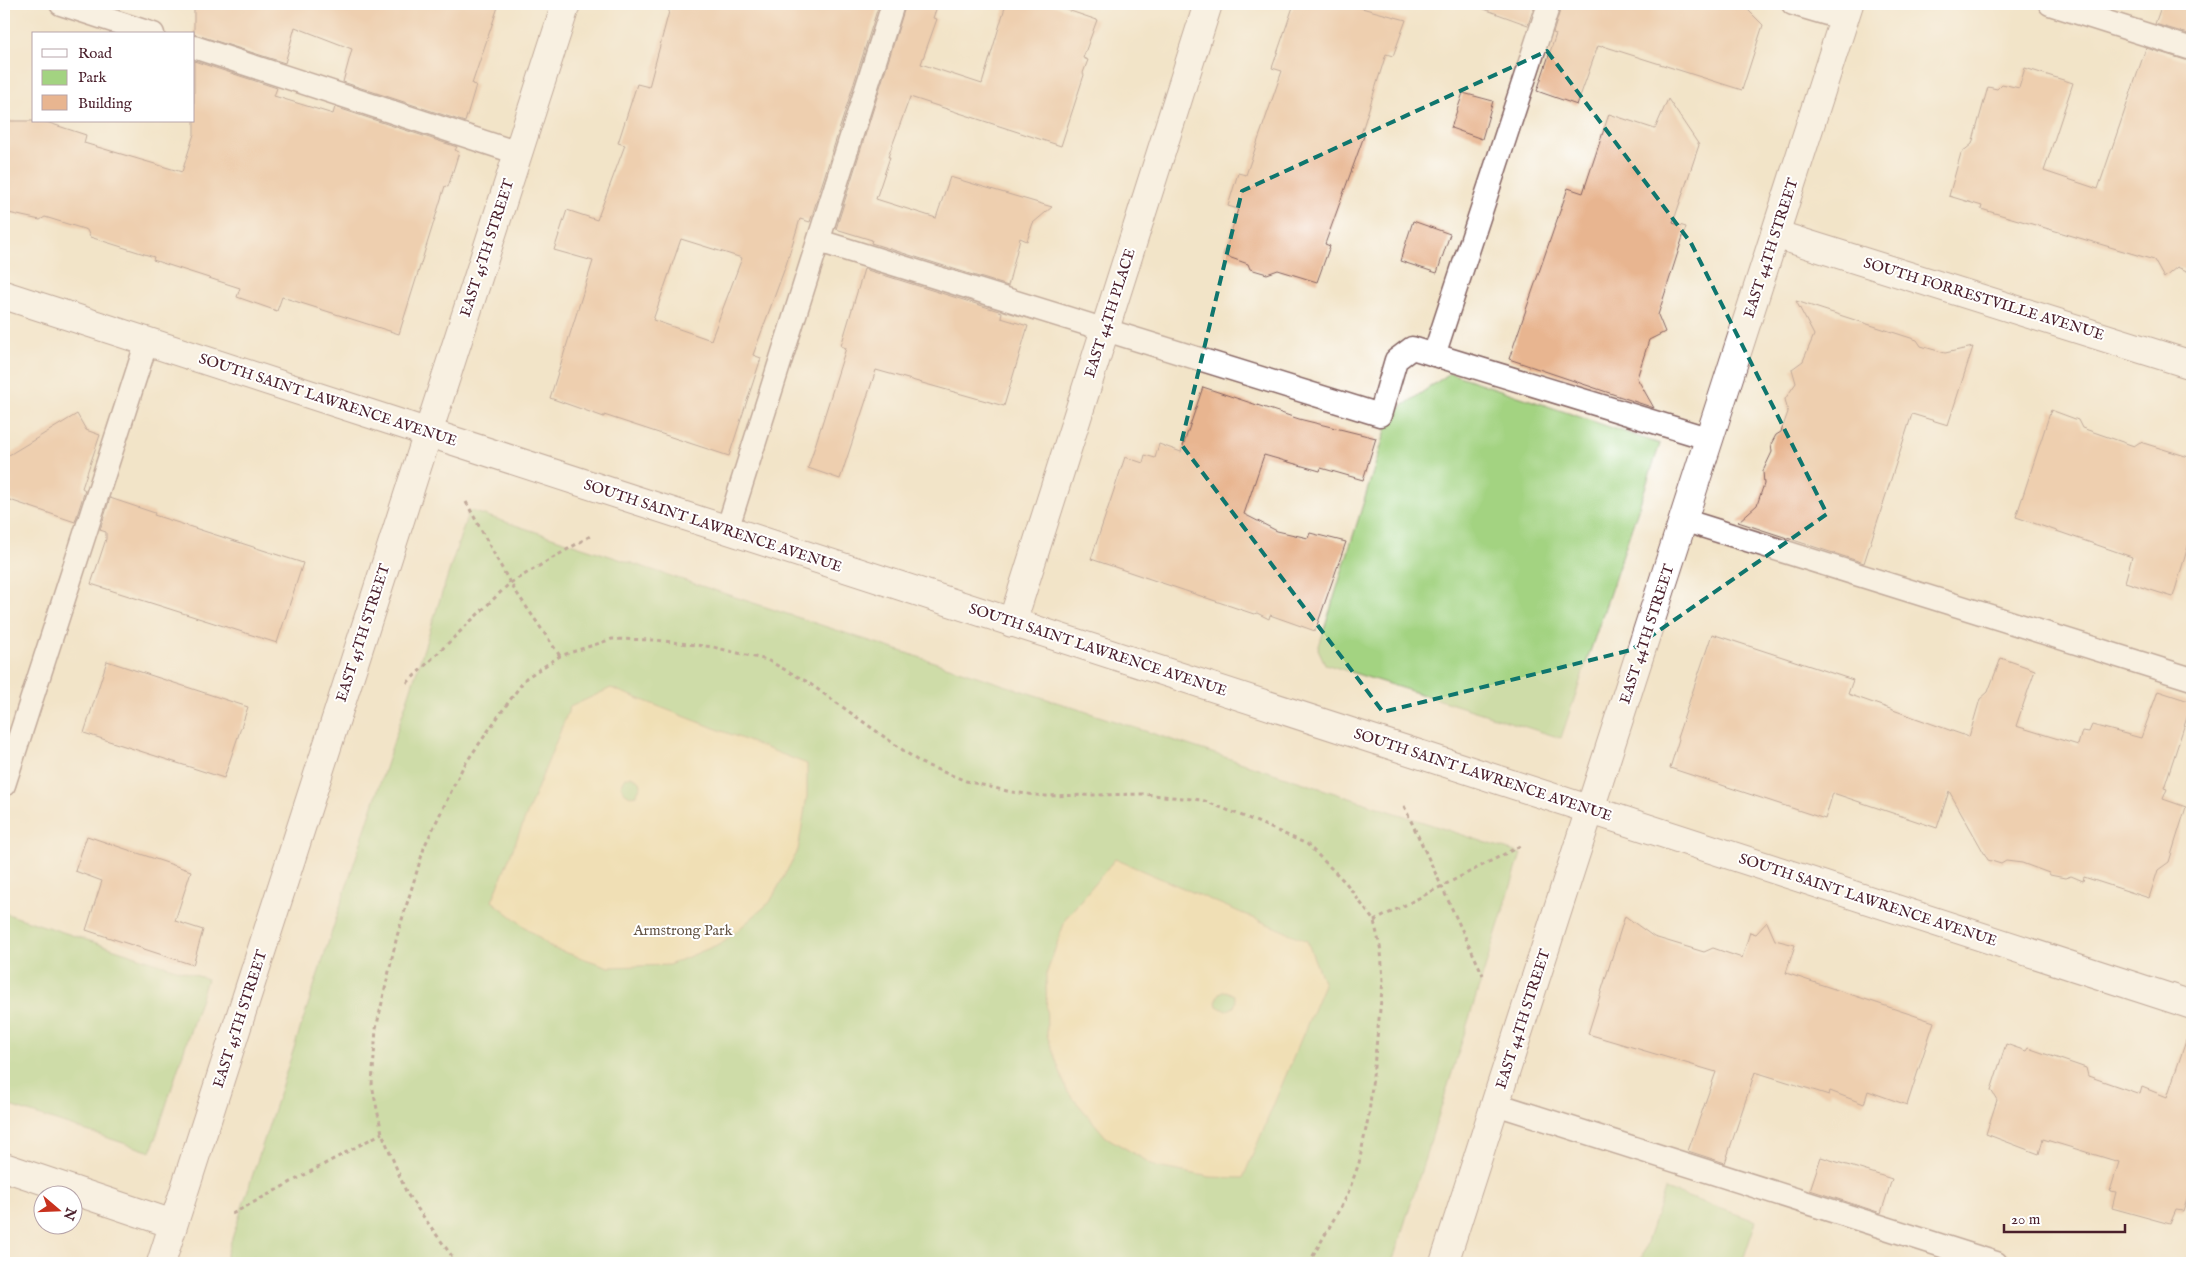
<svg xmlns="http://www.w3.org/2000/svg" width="2196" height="1267" viewBox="0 0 2196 1267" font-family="'IM FELL English',serif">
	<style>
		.green { fill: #a3d381; stroke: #767956 }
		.sand { fill: #eeda9e; stroke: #9c7c64; fill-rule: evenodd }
		.building { fill: #e8b590; fill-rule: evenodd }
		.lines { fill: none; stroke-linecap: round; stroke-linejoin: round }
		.service-casing { stroke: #856462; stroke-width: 25 }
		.minor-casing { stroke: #856462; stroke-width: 30 }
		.path { stroke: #856462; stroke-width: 3; stroke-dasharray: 4 4; stroke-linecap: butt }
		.service { stroke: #fff; stroke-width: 22 }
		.minor { stroke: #fff; stroke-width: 28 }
		.marked { fill: none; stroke: #0f766e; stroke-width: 4; stroke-dasharray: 10 6; stroke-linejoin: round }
		.labels { text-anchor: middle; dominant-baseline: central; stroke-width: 4; stroke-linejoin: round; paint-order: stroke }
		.street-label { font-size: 15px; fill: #4a1f2b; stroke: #fff }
		.park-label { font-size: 15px; fill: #655545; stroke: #fff }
	</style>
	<rect width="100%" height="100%" fill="#fff"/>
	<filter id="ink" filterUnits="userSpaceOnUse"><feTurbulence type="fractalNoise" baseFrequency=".02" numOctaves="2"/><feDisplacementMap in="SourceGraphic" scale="10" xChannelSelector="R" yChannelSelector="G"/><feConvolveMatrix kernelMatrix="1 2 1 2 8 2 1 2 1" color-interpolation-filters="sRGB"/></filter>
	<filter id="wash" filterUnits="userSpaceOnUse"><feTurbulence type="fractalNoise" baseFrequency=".0096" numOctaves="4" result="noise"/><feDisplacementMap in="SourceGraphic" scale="20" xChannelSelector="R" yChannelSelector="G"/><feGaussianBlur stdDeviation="1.12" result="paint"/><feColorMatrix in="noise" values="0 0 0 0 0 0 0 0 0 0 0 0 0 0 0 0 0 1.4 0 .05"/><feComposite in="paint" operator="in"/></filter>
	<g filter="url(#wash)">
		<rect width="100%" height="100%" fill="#f2e4c8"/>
		<g class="green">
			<path d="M1450,373L1660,444L1561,738L1325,664L1318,649L1391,414Z"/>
			<path d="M469,510L1521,854L1392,1263H224Z"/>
			<path d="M4,913L207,979L151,1152L4,1104Z"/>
			<path d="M1665,1189L1756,1221L1742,1263H1640Z"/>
		</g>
		<g class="sand">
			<path d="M611,688L807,764V796L798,850L770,902L724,942L669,965L609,967L552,948L492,901L570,707ZM631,776L639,780L641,785L636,795L630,796L624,792L621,786L625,778Z"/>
			<path d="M1115,859L1307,941L1324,984L1243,1178L1210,1177L1157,1167L1106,1137L1067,1091L1047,1035L1046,975L1066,918ZM1226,991L1234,995L1236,1001L1234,1007L1226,1011L1217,1006L1216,1000L1219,993Z"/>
		</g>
		<g id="blocks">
			<g class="building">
				<path d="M194,4H499L472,84L476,85L465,122L343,82L352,49L295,27L285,63L194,34Z"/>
				<path d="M671,4H879L810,222L800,219L786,265L753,355L761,358L729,456L604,415V417L550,398L593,261L554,250L567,210L597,220L625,145L618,143L637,84L649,87ZM681,239L742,258L711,340L653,320Z"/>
				<path d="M906,4H938L933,18L937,19L921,64L982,84L1006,4H1050L1097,20L1083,58L1088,60L1083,73L1084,75L1061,146L910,97L888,157H890L876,199L936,218L950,177L1052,207L1033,223L1027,241L1020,238L1008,286L871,243L872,240L836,229Z"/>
				<path d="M1294,4H1347L1406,20L1393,56L1386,54L1361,134L1364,136L1325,244L1330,246L1317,282L1278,270L1267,274L1250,269L1248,264L1223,255L1238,209L1228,206L1238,173L1246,175L1282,71L1272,68Z"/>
				<path d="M1484,4H1535L1528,25L1484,9Z"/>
				<path d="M1562,4H1742L1763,25L1742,90L1603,46L1602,47L1598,46L1577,105L1537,91L1556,34L1553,33Z"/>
				<path d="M2162,4H2192V35L2155,24Z"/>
				<path d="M2146,48L2192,62V273L2177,267L2164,278L2154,260L1981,209L1982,206L1949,196L1961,153L1972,144L1988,87L1997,89L2002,84L2019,88L2025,68L2073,83L2044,171L2098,189Z"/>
				<path d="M194,61L277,88L274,96L333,114L335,107L457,147L455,150L459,152L448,187L445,186L399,334L282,297L277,311L237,297L240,288L153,260L154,257L90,237L87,230L45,217L40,220L4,212V121H43L86,135L84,143L182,172L194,134Z"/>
				<path d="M1463,93L1493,101L1482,139L1451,128Z"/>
				<path d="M1668,99L1699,145L1673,223L1686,227L1658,315L1665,332L1649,340L1637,378L1654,408L1509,359L1568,188L1583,193L1609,114L1655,129Z"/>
				<path d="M1413,221L1450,234L1437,273L1400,261Z"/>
				<path d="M864,269L1002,312L1001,318L1028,326L1004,406L876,370L840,479L808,468L846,348L841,346Z"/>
				<path d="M1796,301L1917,340L1921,346L1945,353L1973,347L1948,425L1912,414L1864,563L1738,522L1757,505L1764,484L1763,471L1772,452L1771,444L1776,435L1781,432L1788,412L1785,399L1796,383L1792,369L1803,361L1814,335Z"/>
				<path d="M1203,387L1299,419L1376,438L1363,480L1321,468L1320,471L1264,455L1244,514L1277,531L1308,538L1310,533L1346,542L1315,631L1270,615L1269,619L1257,613L1254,614L1091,559L1125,457L1143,463L1145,455L1155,458L1159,444L1181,452Z"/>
				<path d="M2051,410L2078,420L2082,428L2134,446L2140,442L2192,458V533L2173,597L2125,582L2132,557L2016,517Z"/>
				<path d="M77,414L86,430L100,435L82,488L85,490L75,522L4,498V458Z"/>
				<path d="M110,498L155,513L154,515L303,563L277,643L91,584L106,539V532L100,530Z"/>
				<path d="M1712,634L1853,680L1848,694L1969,737L1980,699L1988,692L2001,658L2035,670L2016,726L2078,745L2082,731L2089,732L2092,725L2141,738L2158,691L2192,702L2164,788L2167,789L2163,799L2186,807L2169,862L2158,870L2149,898L2084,877L2083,881L2071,876L2065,878L2050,875L2049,873L2022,863L2006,861L2001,864L1988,860L1949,791L1937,828L1833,793L1825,819L1670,768L1679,739L1677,738Z"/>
				<path d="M107,661L248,707L224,778L84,733Z"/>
				<path d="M87,836L191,871L175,921L203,930L193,965L86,930L102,881L75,871Z"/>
				<path d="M1625,916L1654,937L1704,952L1713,948L1742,958L1750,932L1756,934L1767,922L1775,940L1795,945L1786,973L1934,1022L1907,1105L1868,1091L1864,1104L1830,1091L1829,1095L1755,1072L1725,1163L1688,1151L1716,1072L1588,1034Z"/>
				<path d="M2187,1038L2192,1039V1183L2183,1211L2176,1210L2170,1224L2112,1208L2116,1192L2110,1191L2119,1162L2043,1139L2039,1154L1986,1134L1997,1100L1991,1090L2006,1044L2026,1051L2028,1048L2086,1068L2088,1076L2140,1094L2142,1087L2167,1097Z"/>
				<path d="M1821,1157L1892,1179L1881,1213L1810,1190Z"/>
			</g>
		</g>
	</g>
	<g filter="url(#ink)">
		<use href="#blocks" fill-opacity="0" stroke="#856462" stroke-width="1"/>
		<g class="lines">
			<defs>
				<g id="service">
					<path d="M61,4L153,34"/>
					<path d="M1793,4L1844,19"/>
					<path d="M2050,4L2192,49"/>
					<path d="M194,47L518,153"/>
					<path d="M819,241L1380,415L1396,360L1412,348L1710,439"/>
					<path d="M1434,355L1549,4"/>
					<path d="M1683,520L2192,679"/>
					<path d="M727,530L893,4"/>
					<path d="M4,785L147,341"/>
					<path d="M1496,1104L1996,1263"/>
				</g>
				<g id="minor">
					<path d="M1775,234L2192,365"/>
					<path d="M4,295L2192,1005"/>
					<path d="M1012,623L1208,4"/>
					<path d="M4,1167L173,1224"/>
					<path d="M161,1263L566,4"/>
					<path d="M1444,1263L1849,4"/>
				</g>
			</defs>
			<use href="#service" class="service-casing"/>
			<use href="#minor" class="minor-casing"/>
			<g class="path">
				<path d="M466,502L510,583L560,656"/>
				<path d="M407,683L510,583L592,535"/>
				<path d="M1404,806L1483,975"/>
				<path d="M1374,921L1522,845"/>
				<path d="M232,1214L382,1133"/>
				<path d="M457,1263L407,1194L382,1133L372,1085L376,1029L397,936L425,845L463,767L502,711L526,678L560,656L612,639L655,640L713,647L767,660L806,681L921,763L966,781L1011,792L1045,796L1143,794L1202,800L1255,821L1307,844L1346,883L1374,921L1381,951L1383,981L1369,1114L1359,1163L1347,1196L1309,1263"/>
			</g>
			<use href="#service" class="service"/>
			<use href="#minor" class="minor"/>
		</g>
	</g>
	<path d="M0 0H2196V1267H0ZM1547,51L1691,243L1827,514L1631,650L1383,712L1181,444L1242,191Z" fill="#f2e4c8" fill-opacity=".55" fill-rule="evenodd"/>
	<path class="marked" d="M1547,51L1691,243L1827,514L1631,650L1383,712L1181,444L1242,191Z"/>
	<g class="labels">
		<g class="street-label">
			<text transform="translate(487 248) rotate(-72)">EAST 45TH STREET</text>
			<text transform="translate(1771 248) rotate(-72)">EAST 44TH STREET</text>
			<text transform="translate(1984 299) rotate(17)">SOUTH FORRESTVILLE AVENUE</text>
			<text transform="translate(1110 313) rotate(-72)">EAST 44TH PLACE</text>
			<text transform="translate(328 400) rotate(18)">SOUTH SAINT LAWRENCE AVENUE</text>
			<text transform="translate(713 526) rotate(18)">SOUTH SAINT LAWRENCE AVENUE</text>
			<text transform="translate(363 633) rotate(-72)">EAST 45TH STREET</text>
			<text transform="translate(1647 634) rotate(-72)">EAST 44TH STREET</text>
			<text transform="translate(1098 650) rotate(18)">SOUTH SAINT LAWRENCE AVENUE</text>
			<text transform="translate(1483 775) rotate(18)">SOUTH SAINT LAWRENCE AVENUE</text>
			<text transform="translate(1868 900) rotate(18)">SOUTH SAINT LAWRENCE AVENUE</text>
			<text transform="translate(240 1019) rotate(-72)">EAST 45TH STREET</text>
			<text transform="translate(1523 1019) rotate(-72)">EAST 44TH STREET</text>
		</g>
		<g class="park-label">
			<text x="683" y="930">Armstrong Park</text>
		</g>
	</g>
	<rect width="2196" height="1267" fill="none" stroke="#fff" stroke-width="20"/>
	<rect x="32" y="32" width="162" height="90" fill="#ffffff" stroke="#b7a5aa"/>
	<rect x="42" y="49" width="25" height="8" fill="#ffffff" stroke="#b7a5aa"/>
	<text x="78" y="58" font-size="15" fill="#4a1f2b">Road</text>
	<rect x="42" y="70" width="25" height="15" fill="#a3d381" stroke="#b7a5aa"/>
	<text x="78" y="82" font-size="15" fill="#4a1f2b">Park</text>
	<rect x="42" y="95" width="25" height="15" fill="#e8b590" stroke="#b7a5aa"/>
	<text x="78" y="108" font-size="15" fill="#4a1f2b">Building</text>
	<g transform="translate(58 1210) rotate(109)"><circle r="24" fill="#ffffff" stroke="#b7a5aa"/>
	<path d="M0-4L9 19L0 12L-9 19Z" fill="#c8321e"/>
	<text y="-8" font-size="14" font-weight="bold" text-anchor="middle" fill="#4a1f2b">N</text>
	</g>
	<path d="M2004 1224v8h121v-8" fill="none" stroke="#4a1f2b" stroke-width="2.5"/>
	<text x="2011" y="1224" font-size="15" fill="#4a1f2b" stroke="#ffffff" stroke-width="4" paint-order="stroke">20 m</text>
</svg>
